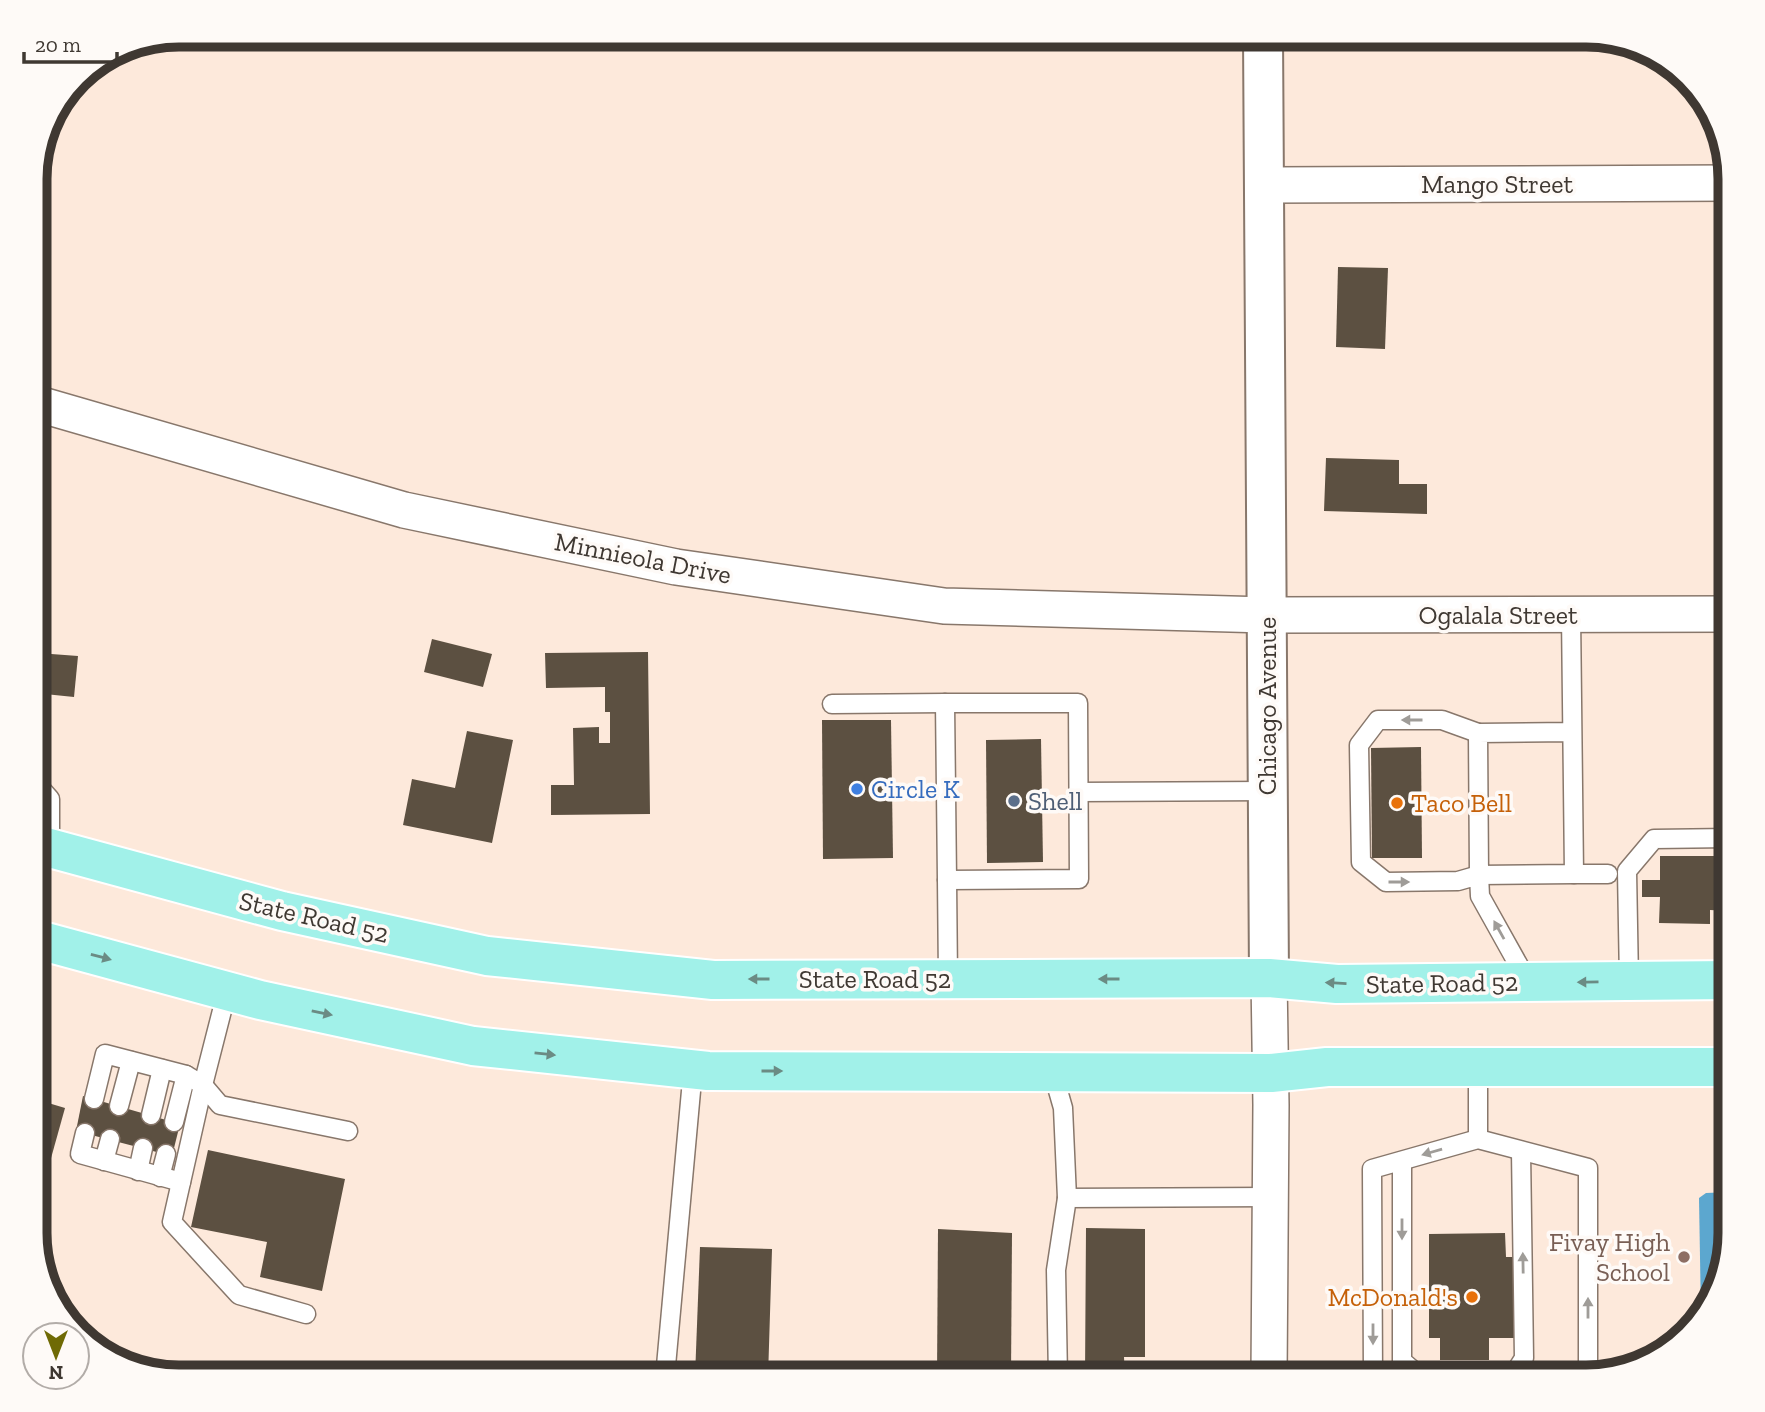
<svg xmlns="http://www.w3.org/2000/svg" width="1765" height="1412" viewBox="0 0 1765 1412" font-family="'Zilla Slab',serif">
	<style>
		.water { fill: #5ca7cf }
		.building { fill: #5c5041 }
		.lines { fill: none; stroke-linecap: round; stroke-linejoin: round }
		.service-casing { stroke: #88776b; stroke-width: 21 }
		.minor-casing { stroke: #88776b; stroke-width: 38 }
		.tertiary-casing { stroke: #88776b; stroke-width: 42 }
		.primary-casing { stroke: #fff; stroke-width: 42 }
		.service { stroke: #fff; stroke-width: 18 }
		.minor { stroke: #fff; stroke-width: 35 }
		.tertiary { stroke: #fff; stroke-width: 38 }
		.primary { stroke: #a1f1e9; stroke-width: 38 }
		.oneway { fill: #9f9c98 }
		.oneway2 { fill: #6b8b84 }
		.shop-dot { fill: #3f7fe0; stroke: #fefaf7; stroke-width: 2.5 }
		.service-dot { fill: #5c6f8a; stroke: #fefaf7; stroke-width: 2.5 }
		.food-dot { fill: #e8710a; stroke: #fefaf7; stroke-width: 2.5 }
		.education-dot { fill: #8d6e63; stroke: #fefaf7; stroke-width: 2.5 }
		.labels { text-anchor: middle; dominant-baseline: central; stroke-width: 7; stroke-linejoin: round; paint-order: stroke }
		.street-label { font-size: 26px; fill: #3f3832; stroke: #fefaf7 }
		.shop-label { font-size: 26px; fill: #366cbe; stroke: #fefaf7; text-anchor: start }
		.service-label { font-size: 26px; fill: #4e5e75; stroke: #fefaf7; text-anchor: start }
		.food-label { font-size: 26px; fill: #c56008; stroke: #fefaf7; text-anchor: start }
		.education-label { font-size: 26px; fill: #785e54; stroke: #fefaf7; text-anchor: end }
		.rim { fill: none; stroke: #3f3832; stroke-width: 9 }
	</style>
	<rect width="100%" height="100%" fill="#fde9db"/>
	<path class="water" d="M1730,1192V1233L1722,1280L1701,1316L1699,1198L1706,1193Z"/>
	<g class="building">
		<path d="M1338,267L1388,268L1385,349L1336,347Z"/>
		<path d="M1326,458L1399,460V484H1427V514L1324,511Z"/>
		<path d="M432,639L492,654L483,687L424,672Z"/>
		<path d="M648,652L650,814L551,815V785H574L573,728L599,727V743H610V712H605V687L546,688L545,653Z"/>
		<path d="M38,653L78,656L74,697L35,693Z"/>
		<path d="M822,720H891L893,858L823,859Z"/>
		<path d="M467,731L513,740L492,843L403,825L412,779L455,788Z"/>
		<path d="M1041,739L1043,862L987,863L986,740Z"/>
		<path d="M1421,747L1422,858H1372L1371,748Z"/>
		<path d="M1660,856H1730V911L1710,910V924L1659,923L1660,897H1642V880H1660Z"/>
		<path d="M83,1096L180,1124L172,1156L76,1131Z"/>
		<path d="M35,1099L65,1108L36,1212H35Z"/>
		<path d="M208,1150L345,1179L322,1291L260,1277L267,1242L191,1227Z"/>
		<path d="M1086,1228L1145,1229V1357H1124L1125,1377H1085Z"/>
		<path d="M938,1229L1012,1233L1011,1377H937Z"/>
		<path d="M1505,1233L1506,1257H1514L1515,1338H1489V1360H1440V1338H1429V1234Z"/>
		<path d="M700,1247L772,1249L768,1377H695Z"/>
	</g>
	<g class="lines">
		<defs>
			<g id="service">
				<path d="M1571,614L1574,874L1479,875L1478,733L1572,732"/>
				<path d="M945,703H1078L1079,879L947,880Z"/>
				<path d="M832,704L945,703"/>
				<path d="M1478,733L1442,720H1378L1359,745L1361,862L1386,882L1458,881L1479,875L1480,896L1528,982"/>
				<path d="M35,782L50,799V848"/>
				<path d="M1078,792L1268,791"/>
				<path d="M1574,874H1608"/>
				<path d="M947,880L948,979"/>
				<path d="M1629,981L1627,871L1654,839L1730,838"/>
				<path d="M227,991L203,1085L172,1222L239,1295L306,1314"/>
				<path d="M1478,1067V1139"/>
				<path d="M1053,1073L1063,1108L1067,1198"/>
				<path d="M94,1099L105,1054L186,1075L203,1085L220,1105L348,1131"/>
				<path d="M119,1106L131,1061"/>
				<path d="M151,1115L162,1069"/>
				<path d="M174,1122L186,1075"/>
				<path d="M85,1133L80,1154L181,1182"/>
				<path d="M104,1161L110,1139"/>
				<path d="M1402,1161V1361L1421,1377"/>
				<path d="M138,1171L143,1148"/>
				<path d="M160,1177L166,1154"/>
				<path d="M665,1377L693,1069"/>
				<path d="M1058,1377L1056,1270L1067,1198L1270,1197"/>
				<path d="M1373,1377L1372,1169L1478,1139L1588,1168V1376"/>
				<path d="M1512,1377L1524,1358L1521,1151"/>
			</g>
			<g id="minor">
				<path d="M1265,185L1730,183"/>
				<path d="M35,403L404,510L676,567L944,606L1266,615L1730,614"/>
				<path d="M1269,978L1271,1105L1269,1377"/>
			</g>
			<path id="tertiary" d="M1263,35L1269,978"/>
			<g id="primary">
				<path d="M35,844L282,911L487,956L713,980L1269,978L1337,984L1730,980"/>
				<path d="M35,939L260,1000L473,1046L708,1071L1271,1073L1327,1067H1730"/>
			</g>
		</defs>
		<use href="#service" class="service-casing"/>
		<use href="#minor" class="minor-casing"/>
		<use href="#tertiary" class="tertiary-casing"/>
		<use href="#primary" class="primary-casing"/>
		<use href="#service" class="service"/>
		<use href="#minor" class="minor"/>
		<use href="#tertiary" class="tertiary"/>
		<use href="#primary" class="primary"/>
	</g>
	<defs><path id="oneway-solid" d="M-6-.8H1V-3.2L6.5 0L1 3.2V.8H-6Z" transform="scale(1.75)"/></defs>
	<g class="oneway">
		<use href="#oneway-solid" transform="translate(1412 720) rotate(180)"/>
		<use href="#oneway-solid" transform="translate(1399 882)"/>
		<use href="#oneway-solid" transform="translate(1499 930) rotate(-119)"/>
		<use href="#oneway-solid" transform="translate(1432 1152) rotate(164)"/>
		<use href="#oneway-solid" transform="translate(1402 1229) rotate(90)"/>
		<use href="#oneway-solid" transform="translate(1523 1263) rotate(-91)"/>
		<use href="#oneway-solid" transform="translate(1588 1308) rotate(-90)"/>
		<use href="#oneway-solid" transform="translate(1373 1334) rotate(90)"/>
	</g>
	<g class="oneway2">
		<use href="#oneway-solid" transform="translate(101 957) rotate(15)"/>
		<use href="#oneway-solid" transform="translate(759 979) rotate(180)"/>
		<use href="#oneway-solid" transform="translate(1109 979) rotate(180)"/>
		<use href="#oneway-solid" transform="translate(1588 982) rotate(179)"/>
		<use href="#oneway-solid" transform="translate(1336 983) rotate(-177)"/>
		<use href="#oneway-solid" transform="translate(322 1013) rotate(12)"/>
		<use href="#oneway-solid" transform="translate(545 1054) rotate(6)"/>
		<use href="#oneway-solid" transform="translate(772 1071)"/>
	</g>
	<circle class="shop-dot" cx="857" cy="789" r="7"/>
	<circle class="service-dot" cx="1014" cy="801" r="7"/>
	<g class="food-dot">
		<circle cx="1397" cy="803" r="7"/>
		<circle cx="1472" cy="1297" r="7"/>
	</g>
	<circle class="education-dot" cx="1684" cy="1257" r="7"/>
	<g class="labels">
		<g class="street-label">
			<text x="1497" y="184">Mango Street</text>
			<text transform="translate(643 558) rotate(11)">Minnieola Drive</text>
			<text x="1498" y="615">Ogalala Street</text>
			<text transform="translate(1267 706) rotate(-90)">Chicago Avenue</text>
			<text transform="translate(314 917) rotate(13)">State Road 52</text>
			<text x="875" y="979">State Road 52</text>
			<text transform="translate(1442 983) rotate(-1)">State Road 52</text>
		</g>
		<g class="shop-label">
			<text x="871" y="789">Circle K</text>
		</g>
		<g class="service-label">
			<text x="1028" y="801">Shell</text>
		</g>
		<g class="food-label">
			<text x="1411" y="803">Taco Bell</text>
			<text x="1458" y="1297" text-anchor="end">McDonald's</text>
		</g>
		<g class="education-label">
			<text x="1670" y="1242">Fivay High<tspan x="1670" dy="30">School</tspan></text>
		</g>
	</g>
	<path d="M0 0H1765V1412H0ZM179 47H1586A132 132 0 0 1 1718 179V1233A132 132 0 0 1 1586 1365H179A132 132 0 0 1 47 1233V179A132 132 0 0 1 179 47Z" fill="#fefaf7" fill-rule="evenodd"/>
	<path class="rim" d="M179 47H1586A132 132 0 0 1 1718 179V1233A132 132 0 0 1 1586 1365H179A132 132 0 0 1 47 1233V179A132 132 0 0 1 179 47Z"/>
	<g transform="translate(56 1356) rotate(180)"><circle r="33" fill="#fefaf7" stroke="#b2aca8" stroke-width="2"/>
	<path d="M0-5L12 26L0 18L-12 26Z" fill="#6f6a04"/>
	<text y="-10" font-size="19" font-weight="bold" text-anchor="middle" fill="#3f3832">N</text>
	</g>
	<path d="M24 52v10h93v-10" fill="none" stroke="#3f3832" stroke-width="3.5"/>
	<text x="35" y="52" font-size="21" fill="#3f3832" stroke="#fefaf7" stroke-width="5" paint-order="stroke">20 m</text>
</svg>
